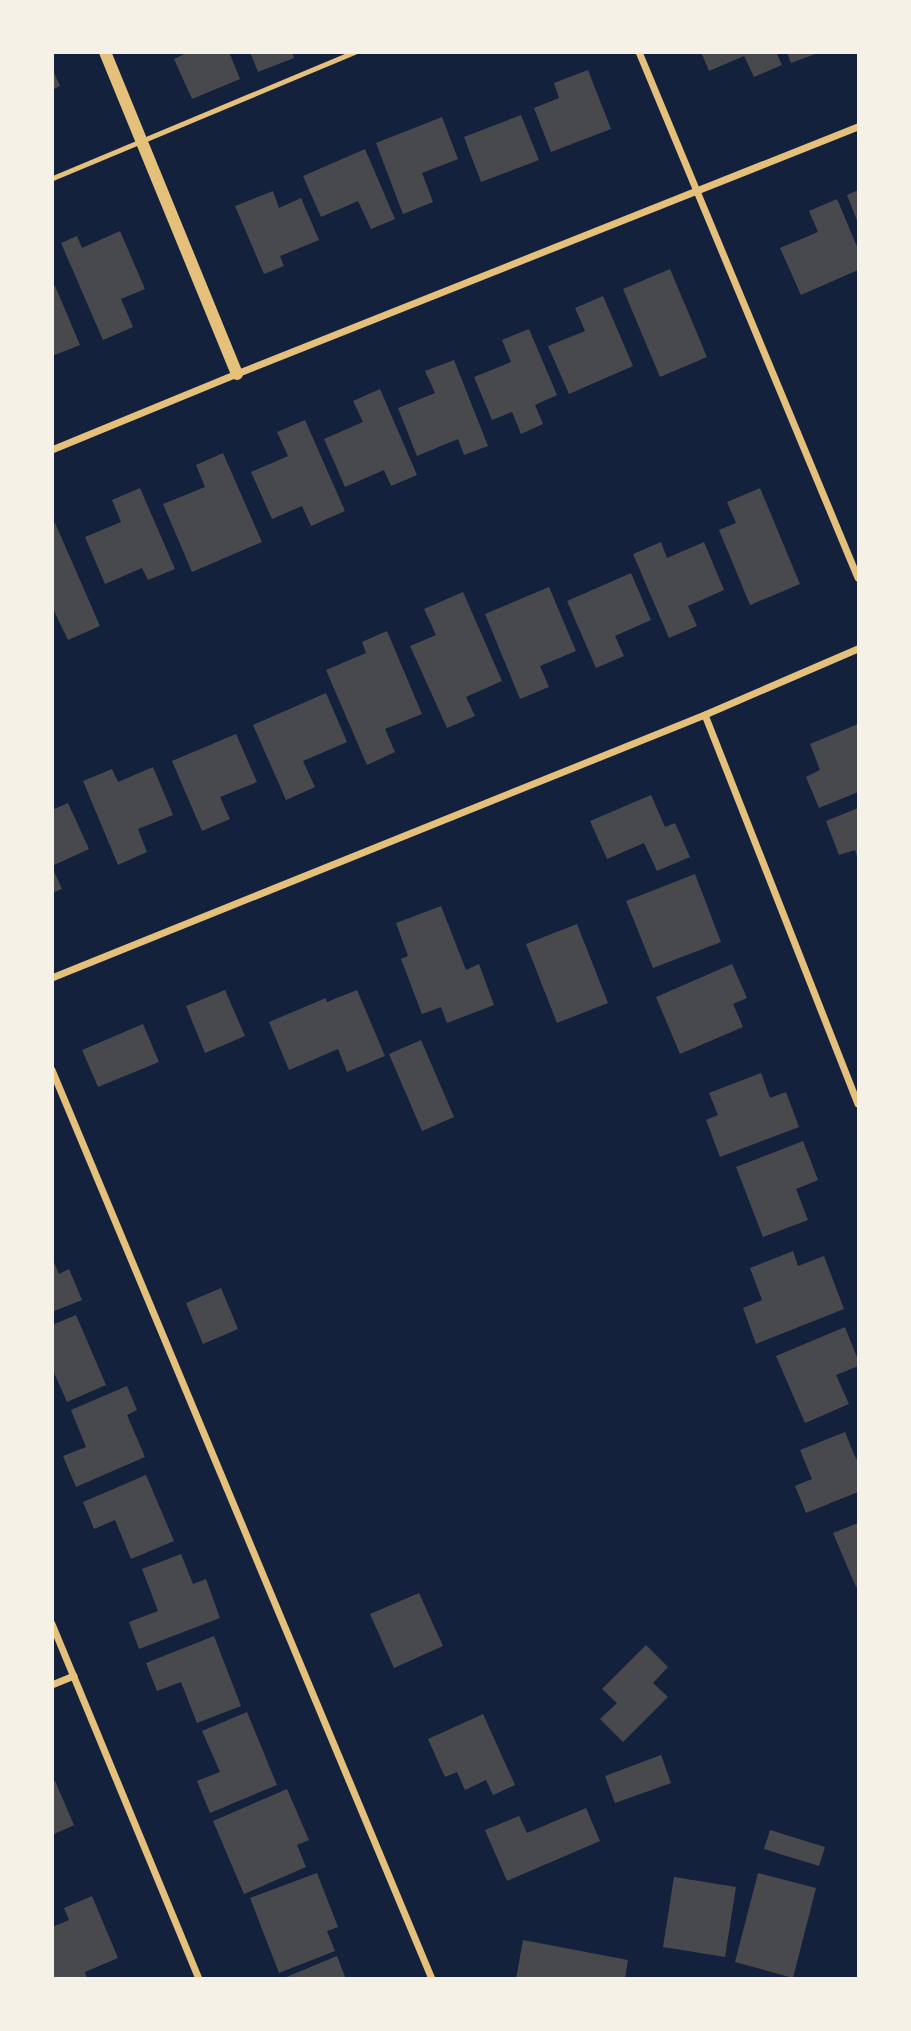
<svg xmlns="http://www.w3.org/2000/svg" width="911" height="2031" viewBox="0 0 911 2031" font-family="'IBM Plex Serif',serif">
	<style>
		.building { fill: #48494c }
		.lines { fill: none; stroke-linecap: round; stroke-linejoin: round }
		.service { stroke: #e5c07b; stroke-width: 5 }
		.minor { stroke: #e5c07b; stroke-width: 7 }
		.tertiary { stroke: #e5c07b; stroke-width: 12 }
	</style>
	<rect width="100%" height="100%" fill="#14213d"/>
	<g class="building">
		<path d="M189,52H229L240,79L192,99L174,59Z"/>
		<path d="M250,52H292L294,58L258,72Z"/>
		<path d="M701,52H776L782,65L754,77L744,56L709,71Z"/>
		<path d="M787,52H818V53L791,63Z"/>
		<path d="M52,68L60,86L52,90Z"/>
		<path d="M588,70L611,129L551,152L534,108L559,98L554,83Z"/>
		<path d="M521,115L539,160L481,182L464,137Z"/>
		<path d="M442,117L458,159L422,173L433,202L403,214L376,143Z"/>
		<path d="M365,149L395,219L371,229L358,201L321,217L303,176Z"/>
		<path d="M858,190V223L847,195Z"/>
		<path d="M273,191L279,208L301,198L319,240L280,256L284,266L264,274L235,206Z"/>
		<path d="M837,199L858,249V270L801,295L780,248L818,232L809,211Z"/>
		<path d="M120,231L145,289L121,299L133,327L103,340L61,243L77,236L82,248Z"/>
		<path d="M670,269L707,357L660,377L623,289Z"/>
		<path d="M55,286L80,345L52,356V287Z"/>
		<path d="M603,296L633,366L569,394L548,346L585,331L575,308Z"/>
		<path d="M529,329L557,395L535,405L543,424L521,434L512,412L492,420L474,377L511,362L502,340Z"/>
		<path d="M454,360L488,446L464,455L458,439L417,456L398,408L435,393L425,371Z"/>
		<path d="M380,389L417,475L391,486L384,470L345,487L324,439L363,422L353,401Z"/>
		<path d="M305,420L345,511L311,526L302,506L272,519L251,472L288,456L277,432Z"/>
		<path d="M223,453L262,542L192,572L163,504L205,487L196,465Z"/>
		<path d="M140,488L175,569L148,580L142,568L105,584L85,537L121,522L112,500Z"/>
		<path d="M760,488L800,584L750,605L719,530L736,523L727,502Z"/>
		<path d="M55,523L100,626L68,640L52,607V524Z"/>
		<path d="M661,542L667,558L704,542L724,590L688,606L697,626L669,638L633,554Z"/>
		<path d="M631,573L651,620L615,636L624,656L596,668L567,601Z"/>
		<path d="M549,587L576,651L540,666L549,687L520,699L485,614Z"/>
		<path d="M463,592L502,681L466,697L475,716L447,728L410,646L436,635L424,609Z"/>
		<path d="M387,631L422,714L385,729L395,752L367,765L326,670L366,653L362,642Z"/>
		<path d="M326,693L347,742L303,761L315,787L286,800L253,725Z"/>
		<path d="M858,724V792L819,808L806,777L820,770L810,744Z"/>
		<path d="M236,734L257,782L220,797L230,819L202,831L172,761Z"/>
		<path d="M153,767L173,815L138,829L147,852L118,865L83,781L112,769L118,782Z"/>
		<path d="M651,795L665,827L675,823L690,857L657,871L644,843L607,859L590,821Z"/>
		<path d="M68,803L89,849L52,866V810Z"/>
		<path d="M858,808V859L855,850L839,855L826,821Z"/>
		<path d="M52,867L62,889L52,893Z"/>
		<path d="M695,874L721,942L653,968L626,901Z"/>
		<path d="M441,906L466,970L479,964L494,1005L447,1023L441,1007L422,1014L401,959L408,956L396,923Z"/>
		<path d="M577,924L608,1003L557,1023L526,944Z"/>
		<path d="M732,964L747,998L733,1004L743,1027L680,1054L656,997Z"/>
		<path d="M225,990L245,1036L205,1053L186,1006Z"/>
		<path d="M357,990L385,1056L347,1072L338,1049L289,1070L269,1022L326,998L327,1002Z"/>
		<path d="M143,1024L159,1062L98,1087L82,1050Z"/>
		<path d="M421,1040L454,1117L422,1131L389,1054Z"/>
		<path d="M761,1073L770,1098L786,1092L799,1127L720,1157L706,1120L718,1115L709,1093Z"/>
		<path d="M803,1141L818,1180L796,1189L808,1220L763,1237L736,1167Z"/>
		<path d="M793,1251L798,1266L824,1256L844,1309L756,1344L743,1308L762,1300L750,1268Z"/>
		<path d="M52,1258L59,1274L69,1269L82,1300L52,1312Z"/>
		<path d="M221,1288L238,1329L203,1344L186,1303Z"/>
		<path d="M76,1315L106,1385L67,1402L52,1368V1325Z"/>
		<path d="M845,1327L858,1360V1366L836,1375L849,1404L805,1423L776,1356Z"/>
		<path d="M127,1386L137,1410L127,1415L145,1457L76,1487L63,1456L86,1447L71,1410Z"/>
		<path d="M845,1432L856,1459L858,1458V1492L806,1513L795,1486L812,1479L800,1450Z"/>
		<path d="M146,1475L174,1541L131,1559L115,1520L94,1529L83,1502Z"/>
		<path d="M858,1523V1585L856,1587L833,1533Z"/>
		<path d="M181,1554L193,1584L206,1579L220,1618L139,1649L129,1622L158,1611L142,1569Z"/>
		<path d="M419,1593L443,1646L394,1668L370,1614Z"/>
		<path d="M214,1636L241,1706L197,1723L181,1682L157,1691L146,1663Z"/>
		<path d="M646,1645L668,1667L653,1683L668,1697L623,1742L600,1719L617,1703L602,1689Z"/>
		<path d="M247,1712L277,1785L210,1813L197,1781L220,1772L202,1731Z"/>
		<path d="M483,1714L515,1785L493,1795L486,1780L465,1790L457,1772L445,1777L428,1739Z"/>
		<path d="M661,1755L671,1783L615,1803L605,1776Z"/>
		<path d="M55,1781L74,1825L52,1835V1782Z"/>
		<path d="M287,1789L309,1840L297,1845L306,1867L244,1894L213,1821Z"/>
		<path d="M586,1808L600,1841L507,1881L485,1830L519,1816L527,1833Z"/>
		<path d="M770,1830L825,1847L819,1866L764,1849Z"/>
		<path d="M317,1873L338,1927L327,1931L335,1951L279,1973L250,1898Z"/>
		<path d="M758,1873L816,1888L793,1978L735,1962Z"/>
		<path d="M674,1877L736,1887L725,1957L663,1947Z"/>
		<path d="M92,1896L118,1958L85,1972L87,1979H52V1927L69,1920L64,1908Z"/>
		<path d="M523,1940L628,1960L625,1979H516Z"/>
		<path d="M337,1956L346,1979L284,1978Z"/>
	</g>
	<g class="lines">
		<path class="service" d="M52,179L356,52"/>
		<g class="minor">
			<path d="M639,52L858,578"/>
			<path d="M52,450L237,374L858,127"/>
			<path d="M705,715L858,1104"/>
			<path d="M52,978L705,715L858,649"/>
			<path d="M52,1070L432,1979"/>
			<path d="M52,1624L199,1979"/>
			<path d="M52,1685L74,1676"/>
		</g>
		<path class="tertiary" d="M105,52L237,374"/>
	</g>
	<rect width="911" height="2031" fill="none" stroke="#f6f1e7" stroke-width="108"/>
</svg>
